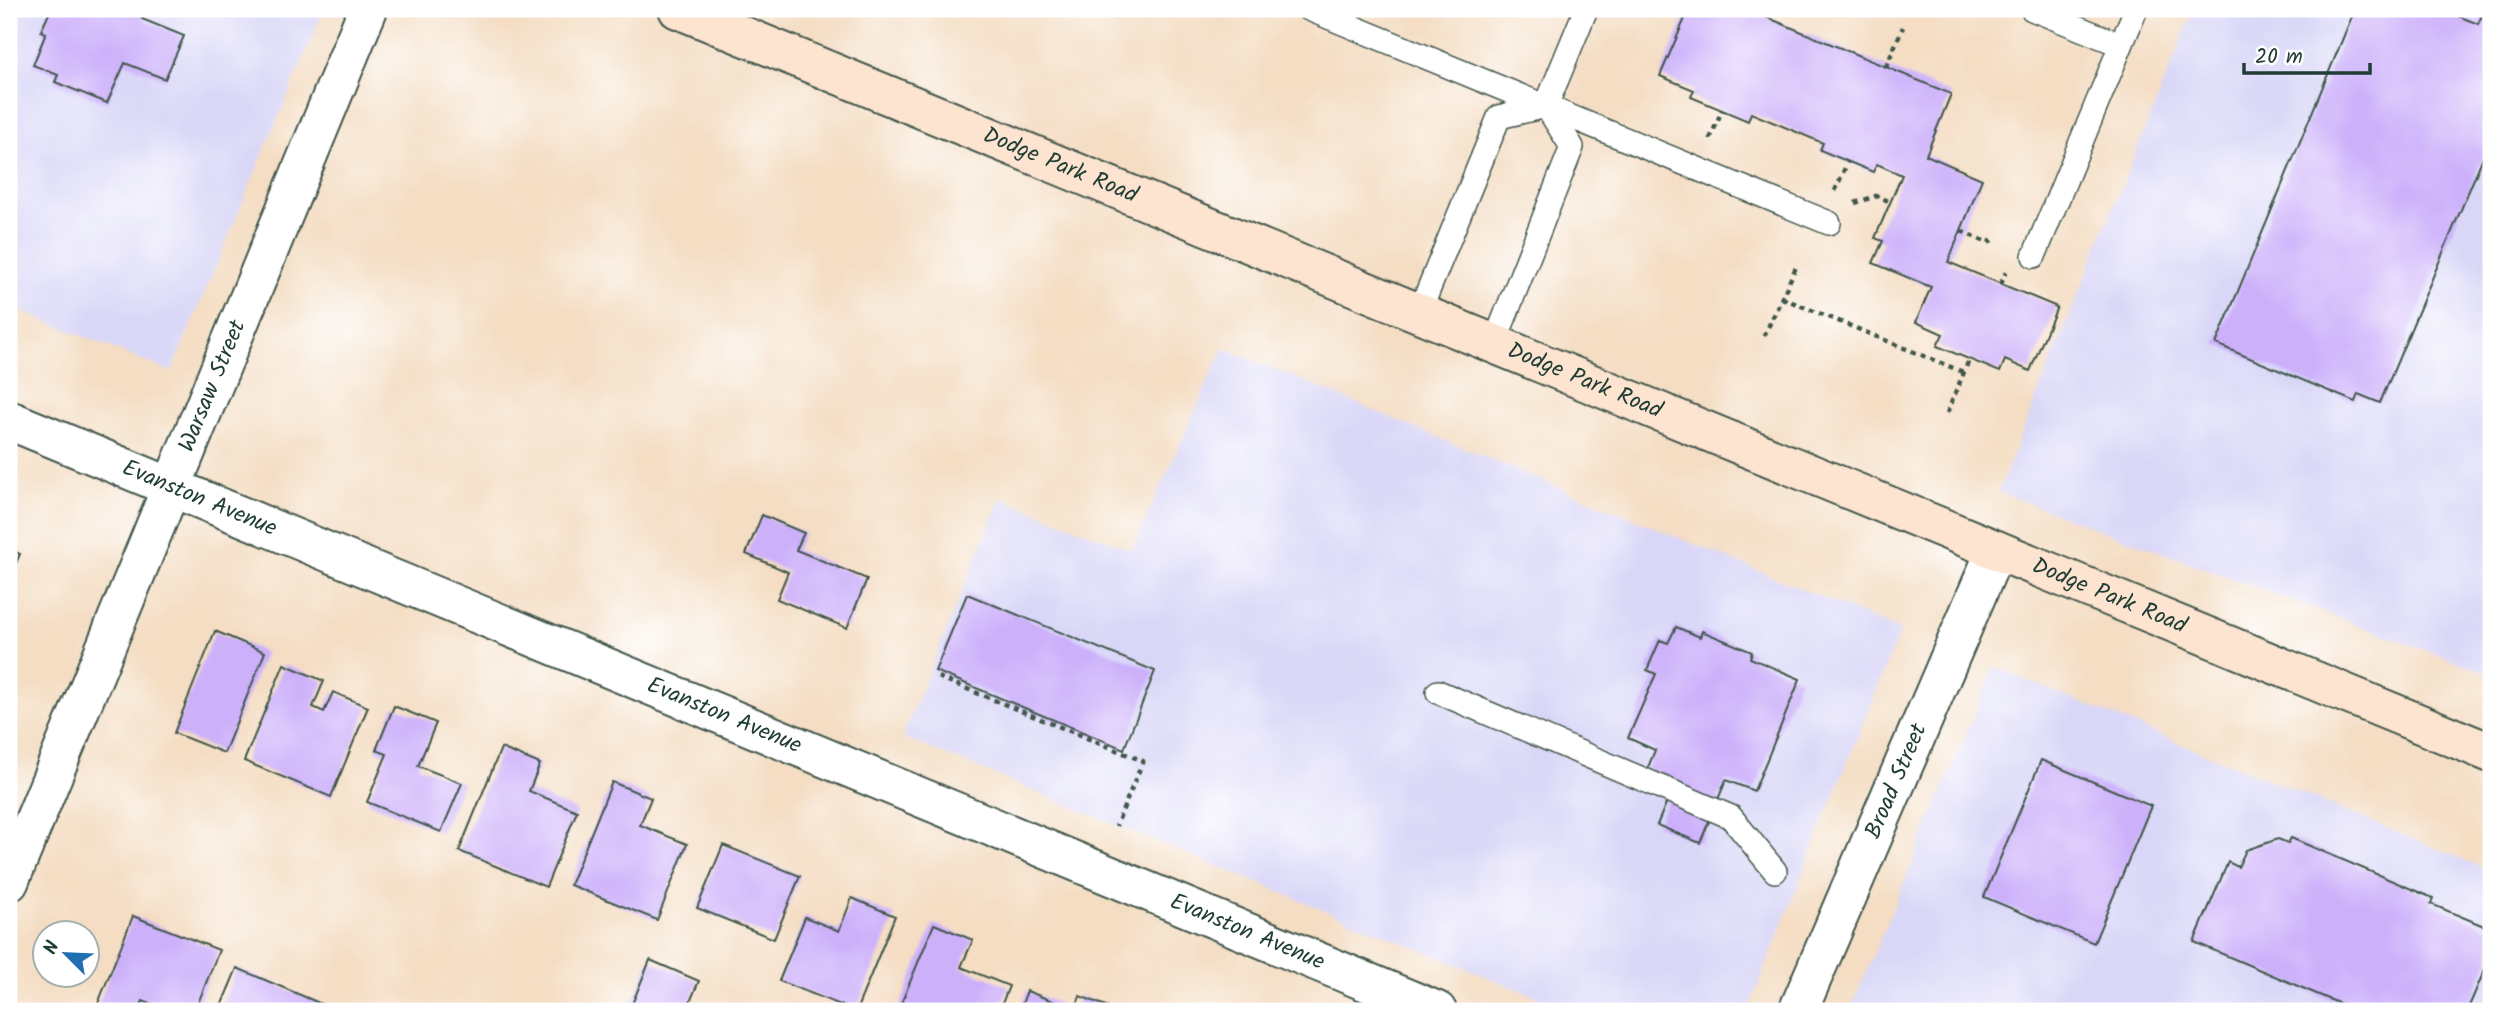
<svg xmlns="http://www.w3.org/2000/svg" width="2500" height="1020" viewBox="0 0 2500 1020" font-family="Kalam,sans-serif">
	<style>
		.built { fill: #d9d7f7 }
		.building { fill: #ccb0fa }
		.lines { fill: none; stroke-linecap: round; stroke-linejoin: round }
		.lane-casing { stroke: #3f5549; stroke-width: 26 }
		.street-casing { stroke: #3f5549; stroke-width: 42 }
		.secondary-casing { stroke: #3f5549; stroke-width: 42 }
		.path { stroke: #3f5549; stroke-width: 4.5; stroke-dasharray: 5 5; stroke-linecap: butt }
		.lane { stroke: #fff; stroke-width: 23 }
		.street { stroke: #fff; stroke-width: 38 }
		.secondary { stroke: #fde4d0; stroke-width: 38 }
		.labels { text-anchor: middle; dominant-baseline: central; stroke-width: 7; stroke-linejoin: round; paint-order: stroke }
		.street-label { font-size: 23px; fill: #1f3d34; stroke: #fff }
	</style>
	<rect width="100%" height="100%" fill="#fff"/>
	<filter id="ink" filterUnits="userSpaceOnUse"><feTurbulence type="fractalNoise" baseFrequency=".0143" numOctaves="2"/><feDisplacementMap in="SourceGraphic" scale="14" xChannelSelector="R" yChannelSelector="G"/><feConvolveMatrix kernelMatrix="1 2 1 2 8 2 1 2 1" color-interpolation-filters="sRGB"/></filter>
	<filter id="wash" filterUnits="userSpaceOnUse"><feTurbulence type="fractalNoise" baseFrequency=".00686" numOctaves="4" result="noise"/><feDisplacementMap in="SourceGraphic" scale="28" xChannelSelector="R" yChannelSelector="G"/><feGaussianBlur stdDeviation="1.57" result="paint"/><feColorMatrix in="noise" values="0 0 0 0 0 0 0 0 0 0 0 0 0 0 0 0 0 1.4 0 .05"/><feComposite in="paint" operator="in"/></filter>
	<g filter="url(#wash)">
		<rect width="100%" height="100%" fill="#f4ddc3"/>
		<g class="built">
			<path d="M9,9H324L171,372L9,306Z"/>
			<path d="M2194,9H2491V674L1998,492Z"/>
			<path d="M1224,348L1900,630L1748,1011H1571L902,737L1001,498L1132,550Z"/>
			<path d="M1994,667L2491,871V1011H1850Z"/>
		</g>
		<g id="blocks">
			<g class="building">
				<path d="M51,9H147L142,19L184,36L165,79L125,63L107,103L55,82L58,75L33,65L46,33L41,31Z"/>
				<path d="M1197,9H1214L1212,15Z"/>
				<path d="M1689,9H1747L1951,94L1926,155L1982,179L1948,262L2057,307L2030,371L2005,360L2000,372L1937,346L1943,334L1916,322L1931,287L1873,263L1883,241L1875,238L1902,175L1877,164L1873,172L1820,150L1823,143L1751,113L1748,121L1691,97L1694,90L1660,76Z"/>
				<path d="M2355,9H2441L2478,24L2485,9H2491V138L2380,403L2358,394L2355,402L2216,344Z"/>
				<path d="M762,515L804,533L796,550L867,579L847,628L777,599L788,572L746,554Z"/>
				<path d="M9,549L20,554L9,579Z"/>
				<path d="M967,594L1155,671L1124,749L935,671Z"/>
				<path d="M1676,627L1700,637L1702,631L1752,652L1750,658L1800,679L1754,791L1726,780L1700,843L1657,825L1675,782L1647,770L1655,750L1628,738L1656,674L1647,670L1660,640L1668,643Z"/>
				<path d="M215,631L265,652L224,753L174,733Z"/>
				<path d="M284,664L324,681L313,707L324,712L333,692L368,707L331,797L244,761Z"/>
				<path d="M394,706L436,723L418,766L462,783L441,832L367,802L387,754L376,750Z"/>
				<path d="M501,748L540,764L529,791L577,811L546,887L459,851Z"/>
				<path d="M2041,760L2151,806L2094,943L1984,897Z"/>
				<path d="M612,782L651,798L640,825L687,844L657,920L570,885Z"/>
				<path d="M2291,838L2433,898L2431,904L2491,929V955L2467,1011H2357L2194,942L2228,862L2238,867L2246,850L2278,839L2288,843Z"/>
				<path d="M723,845L800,876L774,939L697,908Z"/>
				<path d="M852,898L895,916L856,1011L779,981L805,917L839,931Z"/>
				<path d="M133,916L219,950L195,1011H169L143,1001L139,1011H95Z"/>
				<path d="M934,924L973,940L961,967L1009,986L999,1011H898Z"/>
				<path d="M650,960L699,981L686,1011L630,1009Z"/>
				<path d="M237,968L324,1005L321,1011H219Z"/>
				<path d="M1027,991L1075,1010L1080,996L1119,1011H1019Z"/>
			</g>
		</g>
	</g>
	<g filter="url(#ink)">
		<use href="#blocks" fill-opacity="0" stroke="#3f5549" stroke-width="2"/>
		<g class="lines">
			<defs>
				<g id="lane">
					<path d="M1309,9L1829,223"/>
					<path d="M2032,9L2121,45"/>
					<path d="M1546,106L1586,9"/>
					<path d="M2034,256L2136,9"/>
					<path d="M1419,313L1499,117L1546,106"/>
					<path d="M1494,344L1572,147L1546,106"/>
					<path d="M1438,692L1731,817L1775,871"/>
				</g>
				<g id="street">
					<path id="s1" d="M9,420L1437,1011"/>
					<path id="s2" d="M9,882L368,9"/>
					<path id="s3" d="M1798,1011L1996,550"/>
				</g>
				<g id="secondary">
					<path id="s4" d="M678,9L2491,753"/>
				</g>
			</defs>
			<use href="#lane" class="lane-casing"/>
			<use href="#street" class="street-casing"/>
			<use href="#secondary" class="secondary-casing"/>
			<g class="path">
				<path d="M1762,15L1764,9"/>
				<path d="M1886,67L1903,27"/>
				<path d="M1710,139L1722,110"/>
				<path d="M1835,191L1848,161"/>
				<path d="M1855,203L1876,196L1891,202"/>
				<path d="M1961,231L1988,243L1993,239"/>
				<path d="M2001,284L2006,272"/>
				<path d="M1782,298L1963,372"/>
				<path d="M1764,336L1797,265"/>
				<path d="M1947,413L1969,360"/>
				<path d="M938,677L1143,761L1116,826"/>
			</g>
			<use href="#lane" class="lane"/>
			<use href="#street" class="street"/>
			<use href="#secondary" class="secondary"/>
		</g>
	</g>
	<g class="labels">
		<g class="street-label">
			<text stroke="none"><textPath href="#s4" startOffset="413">Dodge Park Road</textPath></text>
			<text stroke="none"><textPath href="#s4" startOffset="980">Dodge Park Road</textPath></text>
			<text stroke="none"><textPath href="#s2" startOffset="536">Warsaw Street</textPath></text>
			<text stroke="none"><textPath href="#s1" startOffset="206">Evanston Avenue</textPath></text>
			<text stroke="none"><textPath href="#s4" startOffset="1547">Dodge Park Road</textPath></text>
			<text stroke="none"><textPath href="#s1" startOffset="774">Evanston Avenue</textPath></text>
			<text stroke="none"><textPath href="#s3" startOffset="250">Broad Street</textPath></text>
			<text stroke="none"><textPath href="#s1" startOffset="1340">Evanston Avenue</textPath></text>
		</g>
	</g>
	<rect width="2500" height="1020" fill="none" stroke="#fff" stroke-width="35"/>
	<g transform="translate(66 954) rotate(294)"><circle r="33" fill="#ffffff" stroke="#a5b1ae" stroke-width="2"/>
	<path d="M0-5L12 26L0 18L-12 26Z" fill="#1f6fb2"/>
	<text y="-10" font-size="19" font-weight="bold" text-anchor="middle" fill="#1f3d34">N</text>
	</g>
	<path d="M2244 63v10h126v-10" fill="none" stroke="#1f3d34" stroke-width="3.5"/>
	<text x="2255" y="63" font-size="21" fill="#1f3d34" stroke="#ffffff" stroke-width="5" paint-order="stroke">20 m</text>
</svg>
